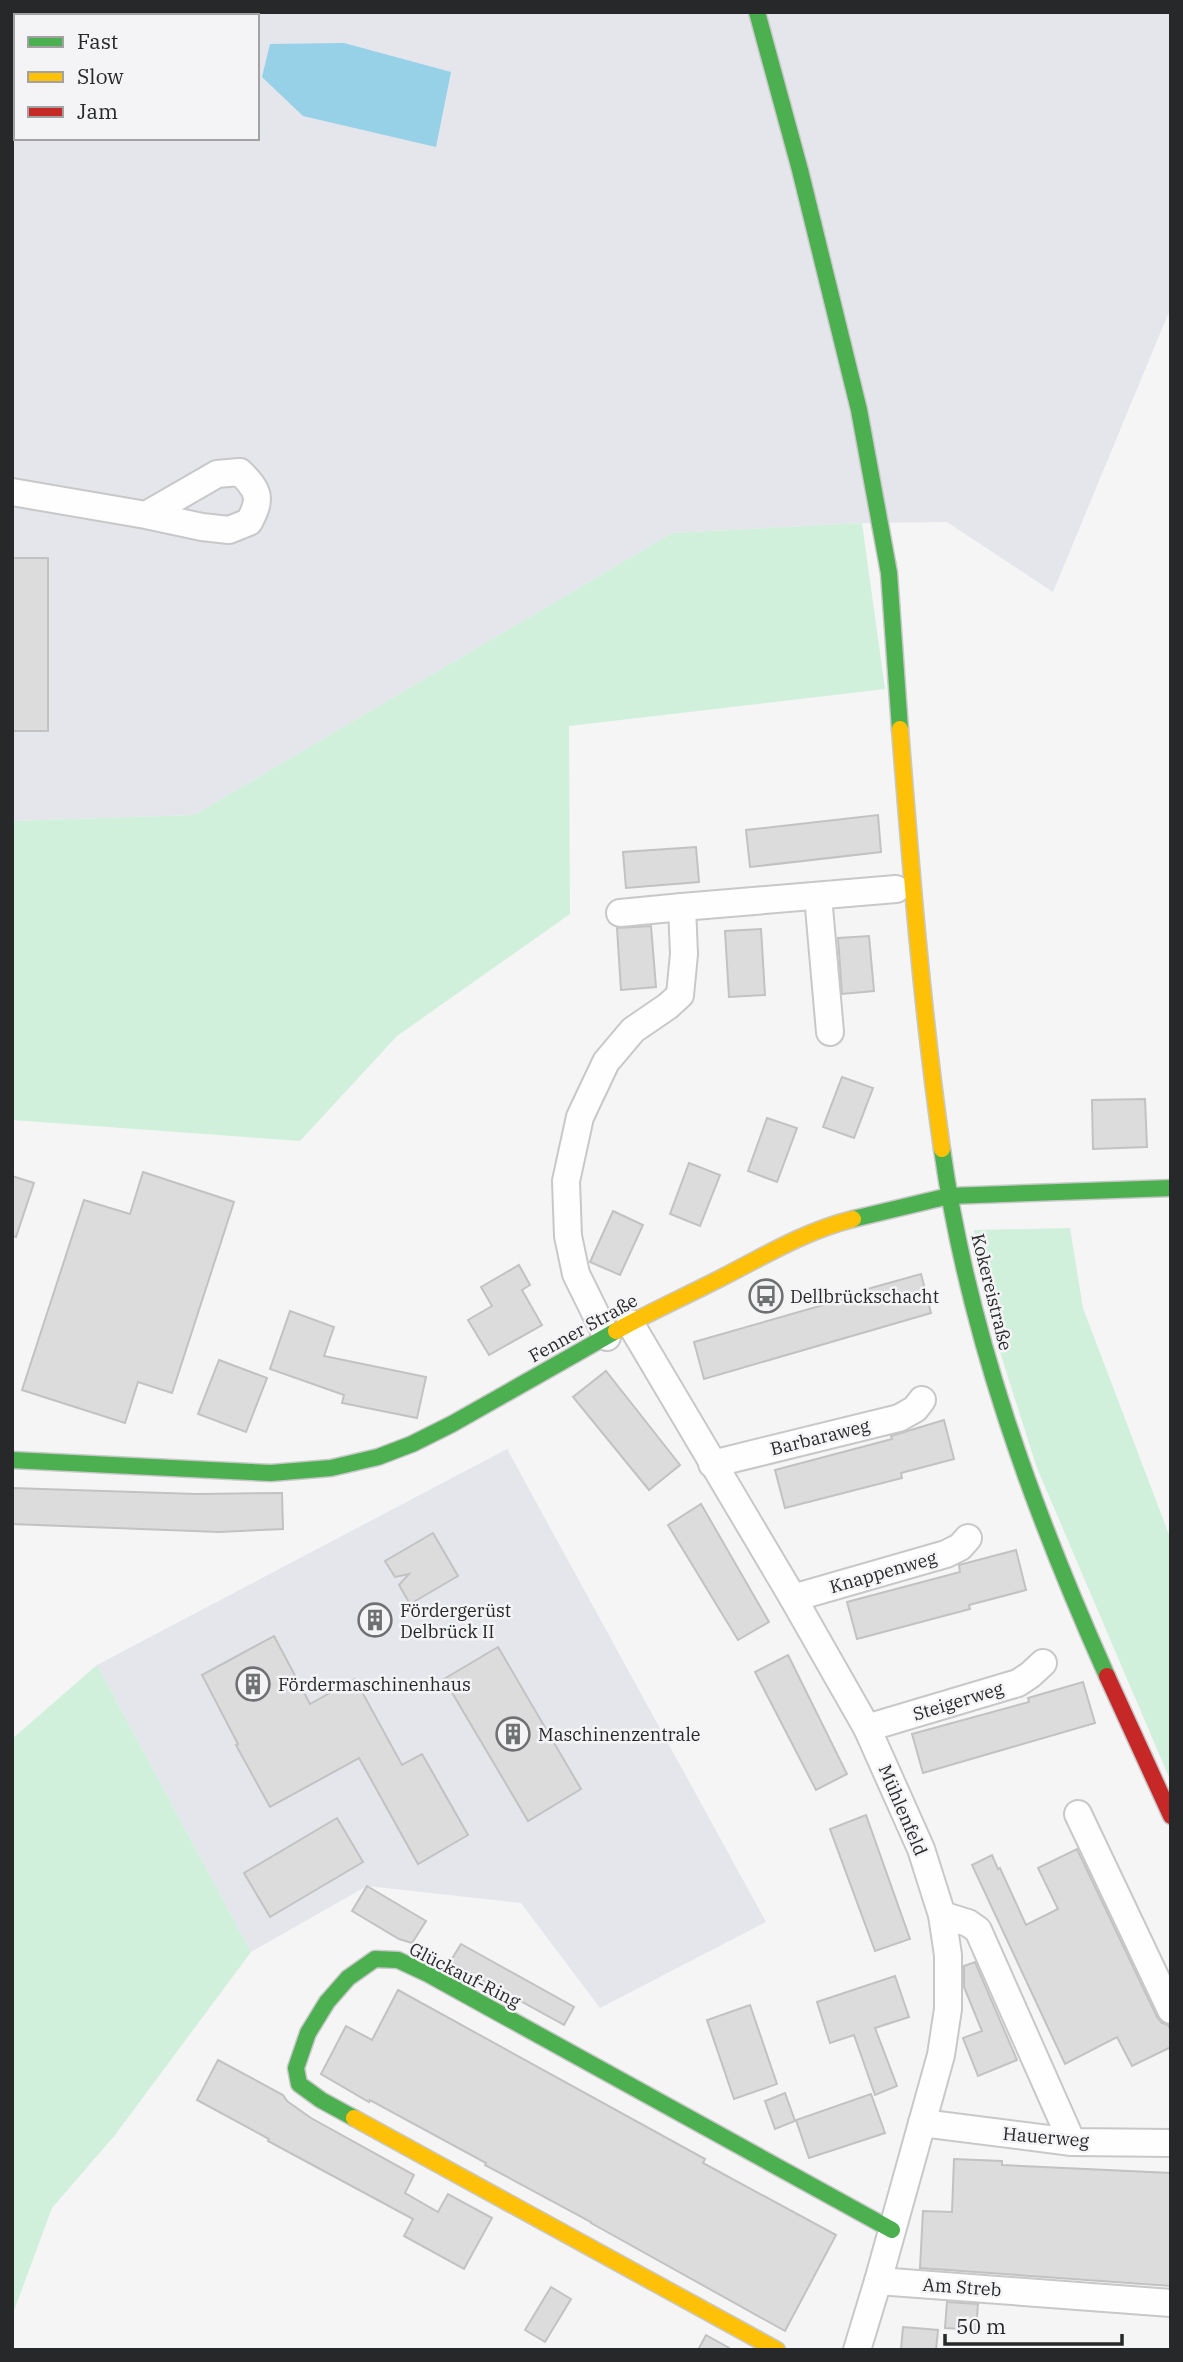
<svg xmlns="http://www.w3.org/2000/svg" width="1183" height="2362" viewBox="0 0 1183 2362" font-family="'IBM Plex Serif',serif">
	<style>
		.built { fill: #e4e6ec; fill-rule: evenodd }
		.green { fill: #d0f0db }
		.water { fill: #96d1e7 }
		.building { fill: #dcdcdd; stroke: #c2c2c3; stroke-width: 2 }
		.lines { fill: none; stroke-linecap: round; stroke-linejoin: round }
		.street-casing { stroke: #c8c8c9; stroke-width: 30 }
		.fast-casing { stroke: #c8c8c9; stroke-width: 19 }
		.slow-casing { stroke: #c8c8c9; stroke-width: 19 }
		.jam-casing { stroke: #c8c8c9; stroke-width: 19 }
		.street { stroke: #fefefe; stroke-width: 26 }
		.fast { stroke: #4caf50; stroke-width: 16 }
		.slow { stroke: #ffc107; stroke-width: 16 }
		.jam { stroke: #c62828; stroke-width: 16 }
		.labels { text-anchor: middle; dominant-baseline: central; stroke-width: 5; stroke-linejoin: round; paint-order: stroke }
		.street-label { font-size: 18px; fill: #272829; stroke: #f4f4f7 }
		.poi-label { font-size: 18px; fill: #272829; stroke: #f4f4f7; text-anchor: start }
	</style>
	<rect width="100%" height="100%" fill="#f5f5f6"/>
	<g class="built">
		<path d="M12,12H1171V307L1053,592L947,522L862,523L672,533L194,815L12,821ZM16,16H257V138H16Z"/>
		<path d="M507,1449L766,1922L600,2008L521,1903L367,1886L251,1952L97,1665Z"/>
	</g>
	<g class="green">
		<path d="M862,523L885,689L569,726L570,914L397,1036L300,1141L12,1120V821L194,815L672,533Z"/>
		<path d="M1070,1228L1083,1308L1171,1540V1782L1037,1468L992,1327L974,1230Z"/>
		<path d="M97,1665L251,1952L115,2135L52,2208L12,2316V1739Z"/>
	</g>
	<path class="water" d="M344,43L451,72L436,147L303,116L262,77L270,44Z"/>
	<g class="building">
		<rect x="12" y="558" width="36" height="173"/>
		<path d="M878,815L881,852L750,867L746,830Z"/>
		<path d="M696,847L699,882L626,888L623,852Z"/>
		<path d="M651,926L656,987L621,990L617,928Z"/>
		<path d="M761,929L765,995L729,997L725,931Z"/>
		<path d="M869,936L874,991L842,994L838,938Z"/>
		<path d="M842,1077L873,1088L854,1138L823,1127Z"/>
		<path d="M1145,1099L1147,1147L1093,1149L1092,1100Z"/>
		<path d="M767,1118L797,1128L777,1182L748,1171Z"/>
		<path d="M689,1163L720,1175L700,1226L670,1214Z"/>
		<path d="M143,1172L234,1202L172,1393L138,1382L125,1423L22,1390L84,1200L130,1214Z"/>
		<path d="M12,1176L34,1183L16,1237L12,1236Z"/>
		<path d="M613,1211L643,1225L620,1275L590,1262Z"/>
		<path d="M519,1265L530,1285L522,1290L542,1325L489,1355L468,1320L492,1306L481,1287Z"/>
		<path d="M921,1274L931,1313L704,1379L694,1342L865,1293L864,1290Z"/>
		<path d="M290,1311L334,1327L324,1356L426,1377L417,1418L342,1403L344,1395L270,1369Z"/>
		<path d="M219,1360L267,1378L246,1432L198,1414Z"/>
		<path d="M606,1371L680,1465L649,1490L573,1397Z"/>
		<path d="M944,1420L954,1459L901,1473L902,1478L785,1508L775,1470L892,1439L891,1436Z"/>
		<path d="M12,1488L196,1494L282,1493L283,1529L219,1532L12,1524Z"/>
		<path d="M701,1504L769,1622L738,1640L668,1525Z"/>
		<path d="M433,1533L458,1576L410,1604L399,1585L409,1574L395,1577L385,1561Z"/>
		<path d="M1016,1550L1026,1590L969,1605L970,1609L857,1639L847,1602L960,1572L959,1565Z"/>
		<path d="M274,1636L310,1704L355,1679L402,1765L422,1754L468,1835L418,1864L359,1758L270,1807L236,1745L238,1744L202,1675Z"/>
		<path d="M498,1647L581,1789L528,1821L444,1679Z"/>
		<path d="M788,1655L847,1774L816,1790L755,1672Z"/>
		<path d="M1083,1682L1095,1723L923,1773L912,1734L1029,1702L1028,1698Z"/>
		<path d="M866,1815L910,1939L875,1951L830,1829Z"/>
		<path d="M337,1818L363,1862L270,1917L244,1873Z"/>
		<path d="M1077,1849L1157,2017L1162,2023L1168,2025L1171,2031V2047L1132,2066L1117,2037L1065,2064L972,1865L992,1855L998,1869L1000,1868L1026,1925L1058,1909L1038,1868Z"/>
		<path d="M367,1886L426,1921L412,1943L399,1939L352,1911Z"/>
		<path d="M461,1944L574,2007L564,2025L450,1962Z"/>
		<path d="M975,1962L1017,2060L978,2076L963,2038L982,2031L964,1987V1966Z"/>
		<path d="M895,1976L909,2017L875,2028L897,2086L875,2095L854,2035L830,2043L817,2002Z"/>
		<path d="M398,1990L705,2159L703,2163L836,2235L785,2331L591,2223V2222L485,2165L486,2163L370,2100L369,2102L321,2074L346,2026L372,2040Z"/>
		<path d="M750,2005L777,2084L734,2099L707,2020Z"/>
		<path d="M218,2060L283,2095L287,2101L311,2118L414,2175L405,2193L438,2212L448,2194L492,2218L464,2269L404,2236L413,2219L268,2141L269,2139L197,2100Z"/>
		<path d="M785,2093L795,2121L775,2129L765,2101Z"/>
		<path d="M871,2094L885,2133L809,2158L796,2120Z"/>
		<path d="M954,2159L1002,2161V2165L1171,2173V2286L920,2268L923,2211L952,2212Z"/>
		<path d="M551,2287L571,2299L545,2342L525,2330Z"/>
		<path d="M947,2302L978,2304L976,2330L945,2328Z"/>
		<path d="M903,2327L938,2330L936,2350H901Z"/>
		<path d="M706,2335L729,2348L728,2350H698Z"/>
	</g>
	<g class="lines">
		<defs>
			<g id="street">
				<path d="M27,16L28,12"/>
				<path d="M12,73L16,59"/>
				<path d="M12,492L146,515L202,527L229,530L249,522C262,498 259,491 240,472L217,474L146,515"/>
				<path d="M818,896L830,1032"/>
				<path d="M620,913L682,907"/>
				<path d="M630,1323L793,1598L867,1728L921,1849L942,1915L948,1955V2009L941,2055L878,2281L857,2350"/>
				<path d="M607,1337L576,1274L568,1236L566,1181L580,1117L606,1062L633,1030L668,1006L680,995L684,954L682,907L896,889"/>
				<path d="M712,1464L899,1418L915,1409L922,1400"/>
				<path d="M793,1598L946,1554L960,1547L968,1538"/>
				<path d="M867,1728L1018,1683L1030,1675L1043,1663"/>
				<path d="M1078,1814L1171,2010"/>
				<path d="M942,1915L968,1923L978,1930L1072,2142"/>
				<path d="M922,2123L1072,2142L1171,2143"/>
				<path d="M878,2281L1171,2303"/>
			</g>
			<g id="fast">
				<path d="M757,12L800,170L859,410L889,573L900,729"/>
				<path d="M942,1149C968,1332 1032,1508 1107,1676"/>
				<path d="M853,1219L949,1196L1171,1188"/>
				<path d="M12,1460L271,1473L331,1468L378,1457L412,1444L452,1424L616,1331"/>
				<path d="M354,2118L321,2100L299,2084L296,2068L308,2033L327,2002L348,1978L375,1959L398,1960L428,1974L892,2230"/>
			</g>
			<g id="slow">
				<path d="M900,729C911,869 922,1009 942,1149"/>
				<path d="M616,1331C650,1312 686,1296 721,1278C764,1256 805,1231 853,1219"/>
				<path d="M354,2118L777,2350"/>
			</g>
			<path id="jam" d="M1107,1676L1171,1816"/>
		</defs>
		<use href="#street" class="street-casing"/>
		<use href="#fast" class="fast-casing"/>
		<use href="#slow" class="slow-casing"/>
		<use href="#jam" class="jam-casing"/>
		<use href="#street" class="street"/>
		<use href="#fast" class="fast"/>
		<use href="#slow" class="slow"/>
		<use href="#jam" class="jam"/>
	</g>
	<defs>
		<symbol id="bus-ring" viewBox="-11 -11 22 22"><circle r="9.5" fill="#f4f4f7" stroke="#6f7071" stroke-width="1.5"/><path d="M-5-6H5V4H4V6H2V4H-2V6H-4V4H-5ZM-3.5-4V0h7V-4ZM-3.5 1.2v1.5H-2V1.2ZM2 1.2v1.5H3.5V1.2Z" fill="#6f7071"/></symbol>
		<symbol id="building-ring" viewBox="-11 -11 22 22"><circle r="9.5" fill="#f4f4f7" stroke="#6f7071" stroke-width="1.5"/><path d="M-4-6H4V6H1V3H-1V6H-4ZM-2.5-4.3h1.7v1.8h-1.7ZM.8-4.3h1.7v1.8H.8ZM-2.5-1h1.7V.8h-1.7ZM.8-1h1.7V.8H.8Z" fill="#6f7071"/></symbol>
	</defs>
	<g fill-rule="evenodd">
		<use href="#bus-ring" x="747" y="1277" width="38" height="38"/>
		<use href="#building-ring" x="356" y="1601" width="38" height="38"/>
		<use href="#building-ring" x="234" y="1665" width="38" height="38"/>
		<use href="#building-ring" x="494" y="1715" width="38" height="38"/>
	</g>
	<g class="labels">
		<g class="street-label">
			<text transform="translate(992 1292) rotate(76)">Kokereistraße</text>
			<text transform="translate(583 1328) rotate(-29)">Fenner Straße</text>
			<text transform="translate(820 1437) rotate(-14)">Barbaraweg</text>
			<text transform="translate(883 1572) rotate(-16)">Knappenweg</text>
			<text transform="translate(958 1701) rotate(-17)">Steigerweg</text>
			<text transform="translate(903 1810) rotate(67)">Mühlenfeld</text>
			<text transform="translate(465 1975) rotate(27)">Glückauf-Ring</text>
			<text transform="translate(1046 2137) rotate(5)">Hauerweg</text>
			<text transform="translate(962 2287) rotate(4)">Am Streb</text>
		</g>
		<g class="poi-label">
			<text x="790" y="1296">Dellbrückschacht</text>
			<text x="400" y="1610">Fördergerüst<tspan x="400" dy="21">Delbrück II</tspan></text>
			<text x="278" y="1684">Fördermaschinenhaus</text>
			<text x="538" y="1734">Maschinenzentrale</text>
		</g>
	</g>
	<rect width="1183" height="2362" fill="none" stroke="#272829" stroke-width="28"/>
	<rect x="14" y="14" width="245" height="126" fill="#f4f4f7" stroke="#a2a2a5" stroke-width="2"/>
	<rect x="28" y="37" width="35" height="10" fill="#4caf50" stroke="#a2a2a5" stroke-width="2"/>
	<text x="77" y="49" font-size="21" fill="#272829">Fast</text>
	<rect x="28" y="72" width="35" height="10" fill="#ffc107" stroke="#a2a2a5" stroke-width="2"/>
	<text x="77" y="84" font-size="21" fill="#272829">Slow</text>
	<rect x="28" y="107" width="35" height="10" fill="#c62828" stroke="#a2a2a5" stroke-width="2"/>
	<text x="77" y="119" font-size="21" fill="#272829">Jam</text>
	<path d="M945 2334v10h177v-10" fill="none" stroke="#272829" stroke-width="3.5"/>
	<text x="956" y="2334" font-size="21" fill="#272829" stroke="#f4f4f7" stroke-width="5" paint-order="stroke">50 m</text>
</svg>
